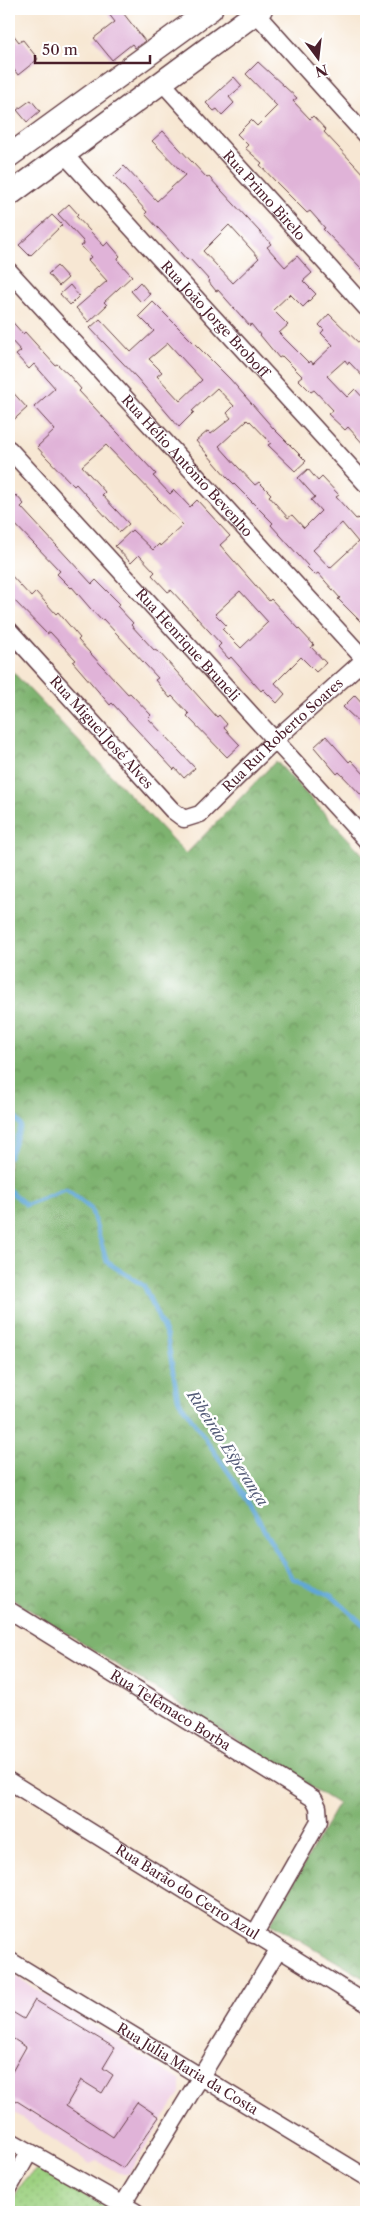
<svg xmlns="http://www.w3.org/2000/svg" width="375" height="2221" viewBox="0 0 375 2221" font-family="'Libre Caslon Text',serif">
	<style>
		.built { fill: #efd0e6 }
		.forest { fill: url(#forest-crowns); stroke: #64694d }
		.park { fill: url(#park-dots); stroke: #747856 }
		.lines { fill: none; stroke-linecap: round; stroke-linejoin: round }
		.stream { stroke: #61a7d7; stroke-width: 4.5 }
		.building { fill: #e0b3d8; fill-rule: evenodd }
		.street-casing { stroke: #643d44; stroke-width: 19 }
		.secondary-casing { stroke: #643d44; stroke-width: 25 }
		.street { stroke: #fff; stroke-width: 16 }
		.secondary { stroke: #fff; stroke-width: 22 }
		.labels { text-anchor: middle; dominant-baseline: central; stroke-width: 5; stroke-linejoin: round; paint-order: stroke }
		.street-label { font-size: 14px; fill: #4a1f2b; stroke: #fff }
		.water-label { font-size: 15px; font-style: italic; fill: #545c78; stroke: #fff }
	</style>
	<defs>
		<pattern id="forest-crowns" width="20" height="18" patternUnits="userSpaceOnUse" patternTransform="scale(1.25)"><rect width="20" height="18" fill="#7eb36f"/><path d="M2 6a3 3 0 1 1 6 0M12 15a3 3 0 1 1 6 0" fill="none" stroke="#69915b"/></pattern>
		<pattern id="park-dots" width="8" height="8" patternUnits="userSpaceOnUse" patternTransform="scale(1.25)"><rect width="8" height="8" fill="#9dd181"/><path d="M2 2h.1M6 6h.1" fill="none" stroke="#89b370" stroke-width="1.8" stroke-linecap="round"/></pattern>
	</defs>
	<rect width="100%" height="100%" fill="#fff"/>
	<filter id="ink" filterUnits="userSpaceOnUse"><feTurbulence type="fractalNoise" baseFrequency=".02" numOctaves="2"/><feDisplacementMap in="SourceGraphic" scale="10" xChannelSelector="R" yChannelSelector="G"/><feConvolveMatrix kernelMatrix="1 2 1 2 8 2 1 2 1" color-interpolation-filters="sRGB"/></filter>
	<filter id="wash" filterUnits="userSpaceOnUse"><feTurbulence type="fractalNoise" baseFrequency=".0096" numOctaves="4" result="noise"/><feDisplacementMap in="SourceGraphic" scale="20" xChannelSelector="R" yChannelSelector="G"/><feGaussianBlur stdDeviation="1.12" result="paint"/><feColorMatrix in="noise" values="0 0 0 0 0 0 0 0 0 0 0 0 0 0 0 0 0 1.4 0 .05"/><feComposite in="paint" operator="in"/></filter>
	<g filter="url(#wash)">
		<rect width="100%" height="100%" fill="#f7e7d3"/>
		<path class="built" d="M9,1972L181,2081V2091L129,2173H119L97,2161L89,2164L9,2109Z"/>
		<path class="forest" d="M9,668L186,854L276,761L366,858V1979L271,1923L338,1804L9,1597Z"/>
		<path class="park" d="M40,2169L115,2212H9V2207C17,2193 24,2175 40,2169Z"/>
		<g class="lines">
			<g class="stream">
				<path d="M9,1107L21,1126L9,1157"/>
				<path d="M9,1190L26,1205L66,1189L91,1209L107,1262L144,1286L167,1337L178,1399L247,1499L292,1578L332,1596L366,1627"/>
			</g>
		</g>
		<g id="blocks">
			<g class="building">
				<path d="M105,9H120L145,41L135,48L132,44L112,60L94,38L115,22Z"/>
				<path d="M9,29L19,42L23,40L38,59L18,75L9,63Z"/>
				<path d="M258,62L297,98L293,101L310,119L313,116L326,130L324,132L366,177V273L323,229L325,228L310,211L307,213L276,182L260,165L262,163L245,148L248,145L237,134L251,120L257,126L277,106L246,74Z"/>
				<path d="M234,77L242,86L229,97L234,103L222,115L217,109L214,111L206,103Z"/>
				<path d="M31,100L40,111L27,122L17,110Z"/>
				<path d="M163,131L207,178L209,177L271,244L267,247L285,267L297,256L312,273L303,281L316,294L303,307L290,294L273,310L288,325L279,333L309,363L311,361L313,364L333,345L321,333L324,330L319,325L329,314L366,350V380L349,362L348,364L345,360L327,376L347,397L355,389L366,401V447L348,427L345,430L328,414L333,410L314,390L311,392L298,379L302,376L282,356L279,358L251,324L250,326L218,290L216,291L208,281L209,280L189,258L187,260L173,244L145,214L147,212L114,176L124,166L157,201L185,175L152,141ZM229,225L259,258L233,283L203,251Z"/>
				<path d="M69,204L78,214L76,216L104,246L108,242L120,256L118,258L119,262L132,276L104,302L107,305L89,322L76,308L107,281L88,260L91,257L81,246L84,244L83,241L58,214Z"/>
				<path d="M52,215L62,225L30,256L19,245Z"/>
				<path d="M57,266L68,278L59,286L48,274Z"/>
				<path d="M140,282L150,294L141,302L131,291Z"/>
				<path d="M70,285L79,296L70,305L60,294Z"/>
				<path d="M153,302L230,379L273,428L306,461L295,471L268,445L271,443L250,421L249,422L247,420L219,446L237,466L255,485L259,482L271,494L269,496L288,518L292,515L304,528L321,511L311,500L315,497L298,478L308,469L318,481L322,477L339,495L336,497L356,519L358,518L366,526V627L338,599L340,598L318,573L315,575L307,567L308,566L271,525L273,523L226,476L196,441L208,431L211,434L231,418L227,413L234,406L217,388L192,411L194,412L179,427L137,378L90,328L100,319L131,352L154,331L139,316ZM168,343L202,380L180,401L157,376L162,372L149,359ZM342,523L358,542L330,568L313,550Z"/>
				<path d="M9,318L23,334L25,332L55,365L57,364L69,375L81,389L79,391L156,474L153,476L170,494L174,490L190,507L197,500L230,536L220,545L269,601L271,599L314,645L311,647L326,663L316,672L301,657L275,683L285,694L277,703L263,689L261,691L231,657L229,659L218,647L221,644L171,590L168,592L152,575L155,572L139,555L131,563L115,546L132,530L153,550L159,544L160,546L183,525L106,445L82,466L105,492L102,495L129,524L120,532L76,484L74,486L46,457L37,447L55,430L34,407L55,388L34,364L29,369L16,355L21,351L9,338ZM240,591L268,622L241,648L222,629L226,625L215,614Z"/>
				<path d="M9,388L27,408L9,424Z"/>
				<path d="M9,493L13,498L16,495L24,504L21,507L92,584L96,580L120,604L117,606L133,623L131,625L154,650L159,652L217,717L219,715L227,724L224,728L240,745L227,757L187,716L189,714L172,696L170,698L155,680L158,678L103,619L102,621L90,608L72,587L71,588L57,574L60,571L9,518Z"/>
				<path d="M9,573L31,597L36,592L56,614L58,612L80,638L78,640L128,694L130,693L151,715L148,718L195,768L184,778L175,768L174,770L112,703L110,705L73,662L76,660L50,632L47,634L9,595Z"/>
				<path d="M355,695L366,707V729L343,707Z"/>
				<path d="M326,736L349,762L351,760L366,776V800L339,772L337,774L314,747Z"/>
				<path d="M35,2000L115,2048L103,2068L113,2075L102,2093L81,2080L66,2106L113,2137L137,2102L159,2117L123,2168L9,2096V2077L26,2047L9,2036V2010L24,2019Z"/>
			</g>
		</g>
	</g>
	<g filter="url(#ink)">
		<use href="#blocks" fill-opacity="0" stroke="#643d44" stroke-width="1"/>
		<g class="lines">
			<defs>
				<g id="street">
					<path d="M252,9L366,136"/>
					<path id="s1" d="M161,81L366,308"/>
					<path id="s2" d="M63,153L366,484"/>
					<path id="s3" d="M9,271L366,661"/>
					<path id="s4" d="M9,449L366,840"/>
					<path id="s5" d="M9,630L172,810L184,819L200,814L276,739L366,658"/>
					<path id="s6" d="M9,1610L314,1799L318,1807L319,1821L254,1935"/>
					<path id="s7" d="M9,1781L366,2003"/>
					<path id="s8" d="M9,1960L366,2177"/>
					<path d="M9,2140L136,2212"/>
					<path d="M9,2188L29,2153"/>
					<path d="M122,2206L278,1950"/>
				</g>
				<g id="secondary">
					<path d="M9,156L211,9"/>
					<path d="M9,195L261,9"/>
				</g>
			</defs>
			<use href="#street" class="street-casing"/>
			<use href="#secondary" class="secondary-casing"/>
			<use href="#street" class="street"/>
			<use href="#secondary" class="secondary"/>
		</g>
	</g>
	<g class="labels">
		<g class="street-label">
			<text stroke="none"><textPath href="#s1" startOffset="154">Rua Primo Birelo</textPath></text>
			<text stroke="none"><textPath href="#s2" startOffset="225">Rua João Jorge Broboff</textPath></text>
			<text stroke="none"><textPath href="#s3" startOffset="264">Rua Hélio Antônio Bevenho</textPath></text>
			<text stroke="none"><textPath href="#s4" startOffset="265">Rua Henrique Bruneli</textPath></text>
			<text stroke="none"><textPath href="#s5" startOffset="138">Rua Miguel José Alves</textPath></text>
			<text stroke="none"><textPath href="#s5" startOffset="389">Rua Rui Roberto Soares</textPath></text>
			<text stroke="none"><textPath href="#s6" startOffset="190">Rua Telêmaco Borba</textPath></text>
			<text stroke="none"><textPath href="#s7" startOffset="210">Rua Barão do Cerro Azul</textPath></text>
			<text stroke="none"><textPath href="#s8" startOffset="209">Rua Júlia Maria da Costa</textPath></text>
		</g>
		<g class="water-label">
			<text transform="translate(228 1448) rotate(57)">Ribeirão Esperança</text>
		</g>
	</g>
	<rect width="375" height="2221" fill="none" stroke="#fff" stroke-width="30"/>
	<g transform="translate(318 58) rotate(165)" stroke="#ffffff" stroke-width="4" paint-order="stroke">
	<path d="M0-4L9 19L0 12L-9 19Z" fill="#4a1f2b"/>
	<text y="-8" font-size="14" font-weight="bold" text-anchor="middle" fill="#4a1f2b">N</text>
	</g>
	<path d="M35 55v8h115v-8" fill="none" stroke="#4a1f2b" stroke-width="2.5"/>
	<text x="42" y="55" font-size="15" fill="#4a1f2b" stroke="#ffffff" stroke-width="4" paint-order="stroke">50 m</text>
</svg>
